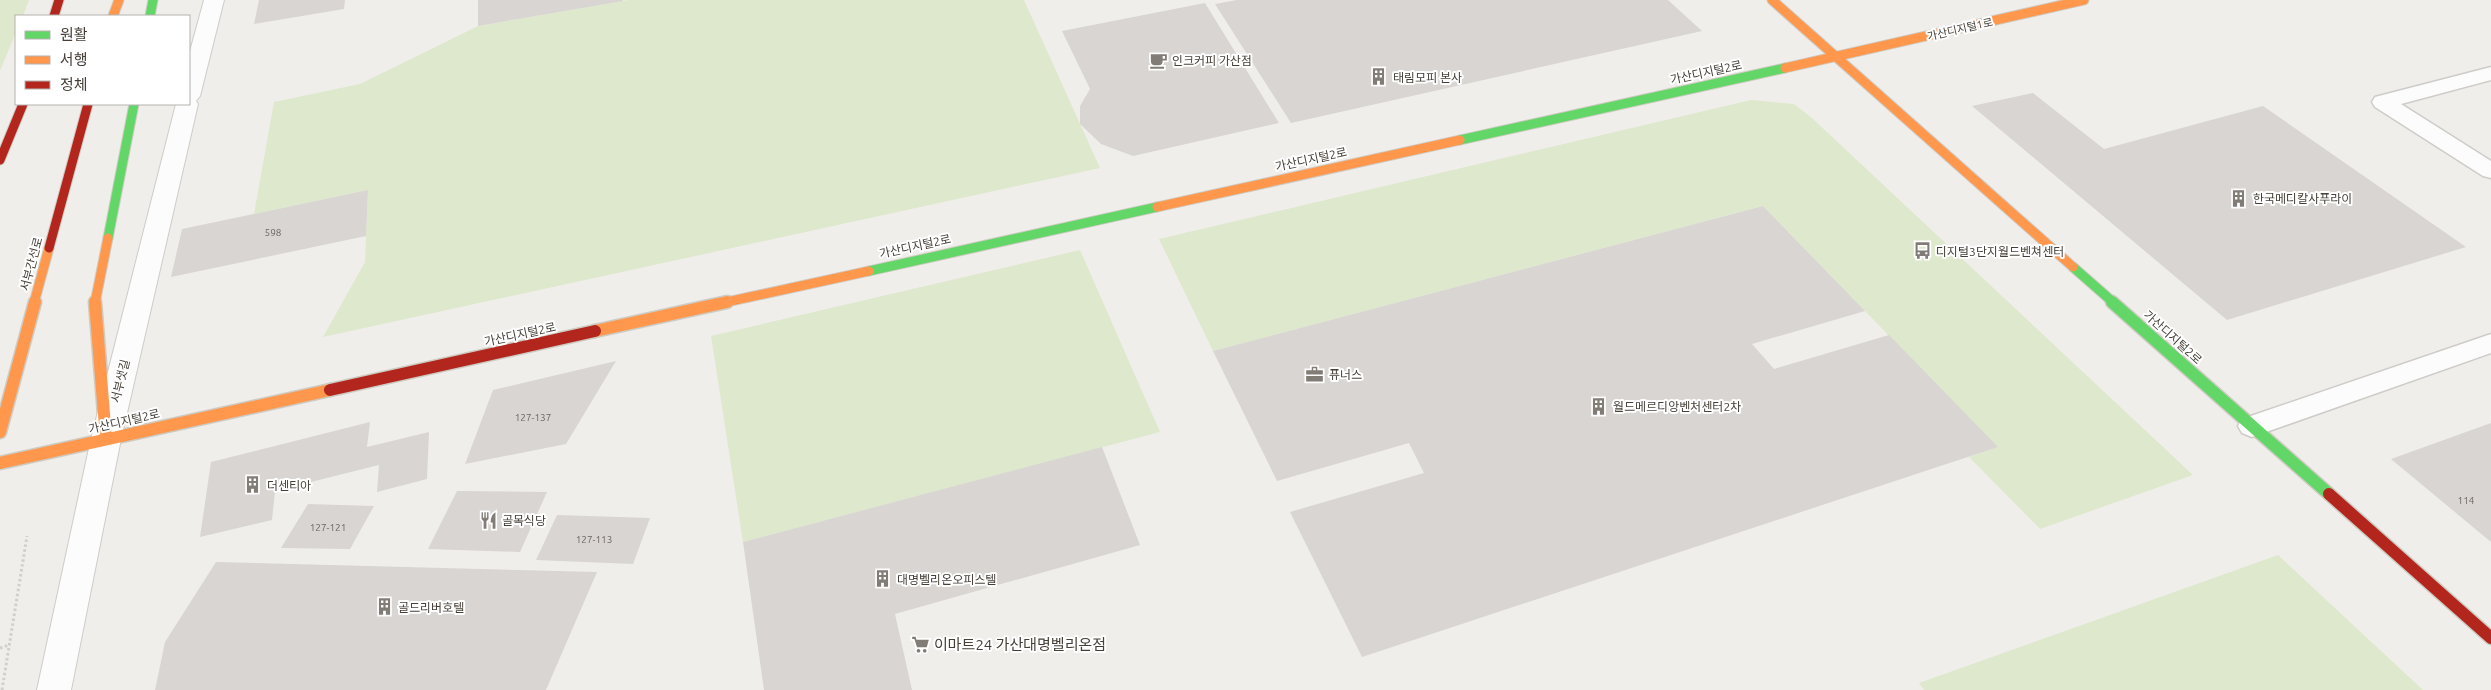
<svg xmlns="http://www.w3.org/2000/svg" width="2491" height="690" viewBox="0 0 2491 690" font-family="Ubuntu,'Noto Sans KR',sans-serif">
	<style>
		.green { fill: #dee8cc }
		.building { fill: #d8d5d2 }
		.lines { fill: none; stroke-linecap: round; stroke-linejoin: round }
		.lane-casing { stroke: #ceccc8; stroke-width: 3 }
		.street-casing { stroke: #ceccc8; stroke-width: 2 }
		.fast-far1-casing { stroke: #cecbc2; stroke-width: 11 }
		.fast-casing { stroke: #cecbc2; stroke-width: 15 }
		.slow-far1-casing { stroke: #cecbc2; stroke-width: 11 }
		.slow-casing { stroke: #cecbc2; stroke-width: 15 }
		.jam-far1-casing { stroke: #cecbc2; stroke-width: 11 }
		.jam-casing { stroke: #cecbc2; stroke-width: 15 }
		.path { stroke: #d1cecb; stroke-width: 3; stroke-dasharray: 2.5 2.5; stroke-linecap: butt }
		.lane { fill: #fdfcfc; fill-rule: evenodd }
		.street { fill: #fdfcfc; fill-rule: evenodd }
		.fast-far1 { stroke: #63d668; stroke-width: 9 }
		.fast { stroke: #63d668; stroke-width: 12 }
		.slow-far1 { stroke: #ff974d; stroke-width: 9 }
		.slow { stroke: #ff974d; stroke-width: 12 }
		.jam-far1 { stroke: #b3261e; stroke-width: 9 }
		.jam { stroke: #b3261e; stroke-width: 12 }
		.labels { text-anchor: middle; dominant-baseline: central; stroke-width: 4; stroke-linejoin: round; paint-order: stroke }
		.number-label { font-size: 10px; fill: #6b665f }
		.far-street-label { font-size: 11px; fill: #453f37; stroke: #fff }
		.poi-label { font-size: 12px; fill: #453f37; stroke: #fff; text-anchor: start }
		.street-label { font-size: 12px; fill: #453f37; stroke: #fff }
		.near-poi-label { font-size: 15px; fill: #453f37; stroke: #fff; text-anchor: start }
	</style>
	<rect width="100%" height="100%" fill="#f0eeeb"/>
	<g class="green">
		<path d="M0,0H29L23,16H16V32L0,71Z"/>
		<path d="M628,0H1024L1100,168L323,337L365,262L368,190L254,214L274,102L360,84L478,26Z"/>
		<path d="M1751,100L1794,104L1812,118L2193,475L2040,529L1969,457L1997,447L1763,206L1213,351L1159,239Z"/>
		<path d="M1080,250L1160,432L743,542L711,336Z"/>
		<path d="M2278,555L2423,690H1924L1919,683Z"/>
	</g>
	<g class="building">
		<path d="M259,0H345L344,9L254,24Z"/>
		<path d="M478,0H623V1L478,26Z"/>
		<path d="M1237,0H1668L1702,31L1291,123L1215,4Z"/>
		<path d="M1205,3L1279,123L1133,156L1101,144L1080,124V106L1090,89L1062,31Z"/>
		<path d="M2033,93L2104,149L2263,106L2466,247L2227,320L1972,106Z"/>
		<path d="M368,190L366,236L171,277L182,229Z"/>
		<path d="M1763,206L1865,311L1752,344L1774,369L1889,335L1998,447L1362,657L1290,512L1424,473L1409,443L1277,481L1213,351Z"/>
		<path d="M616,361L566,444L465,464L493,390Z"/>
		<path d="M370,422L367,447L429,432L427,479L377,492L379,465L275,491L272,520L200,537L211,462Z"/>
		<path d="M2491,423V542L2391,459Z"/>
		<path d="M1102,447L1140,545L895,614L912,690H764L743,542Z"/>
		<path d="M457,491L547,492L520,552L428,549Z"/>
		<path d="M308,504L374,506L350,549L281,548Z"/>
		<path d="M557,515L650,518L633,564L536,560Z"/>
		<path d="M216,562L597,572L546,690H155L165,642Z"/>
	</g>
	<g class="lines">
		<defs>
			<g id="lane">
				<path d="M2491,67V80L2401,104L2491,161V178L2483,176L2375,107L2372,102L2375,97Z"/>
				<path d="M2491,334V353L2252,437L2242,433L2238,426L2242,419Z"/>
			</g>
			<path id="street" d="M204,0H224L200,96L196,101L198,104L121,439L71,690H37L91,439L176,104H189V55Z"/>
			<g id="fast-far1">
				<path d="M150,16L153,0"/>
				<path d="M1460,140L1785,68"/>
				<path d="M108,238L134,104"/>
				<path d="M2073,267L2114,303"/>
				<path d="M869,271L1157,207"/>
			</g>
			<path id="fast" d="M2112,302L2329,494"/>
			<g id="slow-far1">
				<path d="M1772,0L2073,267"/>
				<path d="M113,16L119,0"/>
				<path d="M1785,68L2084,0"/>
				<path d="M1157,207L1460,140"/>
				<path d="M34,303L49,248"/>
				<path d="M95,303L108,238"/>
				<path d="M722,303L869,271"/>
			</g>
			<g id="slow">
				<path d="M95,302L106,439"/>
				<path d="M595,331L727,302"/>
				<path d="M0,432L35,302"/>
				<path d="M0,463L330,390"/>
			</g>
			<g id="jam-far1">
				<path d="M54,16L59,0"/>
				<path d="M0,160L23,104"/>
				<path d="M49,248L88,104"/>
			</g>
			<g id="jam">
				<path d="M330,390L595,331"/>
				<path d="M2329,494L2491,638"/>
			</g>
		</defs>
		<use href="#lane" class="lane-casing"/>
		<use href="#street" class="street-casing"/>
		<use href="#fast-far1" class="fast-far1-casing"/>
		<use href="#fast" class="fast-casing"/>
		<use href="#slow-far1" class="slow-far1-casing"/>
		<use href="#slow" class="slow-casing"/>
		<use href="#jam-far1" class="jam-far1-casing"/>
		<use href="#jam" class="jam-casing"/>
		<g class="path">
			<path d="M0,648L9,645"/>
			<path d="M2,690L27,536"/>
		</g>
		<use href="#lane" class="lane"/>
		<use href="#street" class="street"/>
		<use href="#fast-far1" class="fast-far1"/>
		<use href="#fast" class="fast"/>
		<use href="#slow-far1" class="slow-far1"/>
		<use href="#slow" class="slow"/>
		<use href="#jam-far1" class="jam-far1"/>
		<use href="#jam" class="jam"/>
	</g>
	<defs>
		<symbol id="cafe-bare" viewBox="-9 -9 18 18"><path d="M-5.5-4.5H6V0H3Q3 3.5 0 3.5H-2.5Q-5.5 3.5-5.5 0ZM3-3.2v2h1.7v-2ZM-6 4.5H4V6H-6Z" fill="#817c76" stroke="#fff" stroke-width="2.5" paint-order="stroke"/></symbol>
		<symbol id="building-bare" viewBox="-9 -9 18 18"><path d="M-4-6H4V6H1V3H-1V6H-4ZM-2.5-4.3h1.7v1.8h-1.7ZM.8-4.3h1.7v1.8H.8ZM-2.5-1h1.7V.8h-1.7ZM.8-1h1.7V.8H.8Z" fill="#817c76" stroke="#fff" stroke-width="2.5" paint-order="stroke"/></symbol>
		<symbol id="bus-bare" viewBox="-9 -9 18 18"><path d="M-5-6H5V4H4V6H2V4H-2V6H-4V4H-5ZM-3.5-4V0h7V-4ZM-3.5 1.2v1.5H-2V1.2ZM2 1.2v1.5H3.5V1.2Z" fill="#817c76" stroke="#fff" stroke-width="2.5" paint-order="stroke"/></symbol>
		<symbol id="office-bare" viewBox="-9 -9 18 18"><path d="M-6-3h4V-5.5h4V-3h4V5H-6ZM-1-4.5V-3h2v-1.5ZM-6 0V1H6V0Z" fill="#817c76" stroke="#fff" stroke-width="2.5" paint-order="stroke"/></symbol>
		<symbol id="restaurant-bare" viewBox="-9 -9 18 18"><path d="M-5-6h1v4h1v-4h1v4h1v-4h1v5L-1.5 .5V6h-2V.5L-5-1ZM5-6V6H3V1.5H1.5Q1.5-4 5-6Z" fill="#817c76" stroke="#fff" stroke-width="2.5" paint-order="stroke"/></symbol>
		<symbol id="supermarket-bare" viewBox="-9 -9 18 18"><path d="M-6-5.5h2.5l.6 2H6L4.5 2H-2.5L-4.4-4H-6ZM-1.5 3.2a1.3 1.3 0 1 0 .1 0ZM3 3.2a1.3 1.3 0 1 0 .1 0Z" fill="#817c76" stroke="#fff" stroke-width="2.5" paint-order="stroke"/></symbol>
	</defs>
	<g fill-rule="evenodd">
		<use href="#cafe-bare" x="1146" y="48" width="25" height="25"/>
		<use href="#building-bare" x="1366" y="64" width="25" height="25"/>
		<use href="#building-bare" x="2226" y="186" width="25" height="25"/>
		<use href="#bus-bare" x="1910" y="238" width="25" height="25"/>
		<use href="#office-bare" x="1302" y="362" width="25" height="25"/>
		<use href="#building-bare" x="1586" y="394" width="25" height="25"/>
		<use href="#building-bare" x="240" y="472" width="25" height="25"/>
		<use href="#restaurant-bare" x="476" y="508" width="25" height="25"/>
		<use href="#building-bare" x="870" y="566" width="25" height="25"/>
		<use href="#building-bare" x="372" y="594" width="25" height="25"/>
		<use href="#supermarket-bare" x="908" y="632" width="25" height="25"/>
	</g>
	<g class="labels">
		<g class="number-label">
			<text x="273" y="232">598</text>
			<text x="533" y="417">127-137</text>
			<text x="2466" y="500">114</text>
			<text x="328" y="527">127-121</text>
			<text x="594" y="539">127-113</text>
		</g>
		<g class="far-street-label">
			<text transform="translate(1960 29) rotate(-13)">가산디지털1로</text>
		</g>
		<g class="poi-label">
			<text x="1172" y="60">인크커피 가산점</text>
			<text x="1393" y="77">태림모피 본사</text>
			<text x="2253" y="198">한국메디칼사푸라이</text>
			<text x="1936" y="251">디지털3단지월드벤쳐센터</text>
			<text x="1329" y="374">퓨너스</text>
			<text x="1613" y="406">월드메르디앙벤처센터2차</text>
			<text x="267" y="485">더센티아</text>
			<text x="502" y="520">골목식당</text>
			<text x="897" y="579">대명벨리온오피스텔</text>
			<text x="398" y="607">골드리버호텔</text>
		</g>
		<g class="street-label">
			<text transform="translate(1706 72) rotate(-12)">가산디지털2로</text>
			<text transform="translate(1311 159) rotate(-12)">가산디지털2로</text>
			<text transform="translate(915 246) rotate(-12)">가산디지털2로</text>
			<text transform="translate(31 264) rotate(-75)">서부간선로</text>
			<text transform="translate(520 334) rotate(-12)">가산디지털2로</text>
			<text transform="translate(2173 337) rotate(42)">가산디지털2로</text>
			<text transform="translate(120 381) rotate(-76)">서부샛길</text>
			<text transform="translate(124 421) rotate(-13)">가산디지털2로</text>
		</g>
		<g class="near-poi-label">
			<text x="934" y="644">이마트24 가산대명벨리온점</text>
		</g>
	</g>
	<rect x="15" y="15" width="175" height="90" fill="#ffffff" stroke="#b5b2af"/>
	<rect x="25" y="31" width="25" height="8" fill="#63d668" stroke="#b5b2af"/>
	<text x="60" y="40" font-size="15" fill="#453f37">원활</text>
	<rect x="25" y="56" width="25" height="8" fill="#ff974d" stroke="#b5b2af"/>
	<text x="60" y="65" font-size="15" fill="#453f37">서행</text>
	<rect x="25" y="81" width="25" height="8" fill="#b3261e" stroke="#b5b2af"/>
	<text x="60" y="90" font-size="15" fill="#453f37">정체</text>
</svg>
